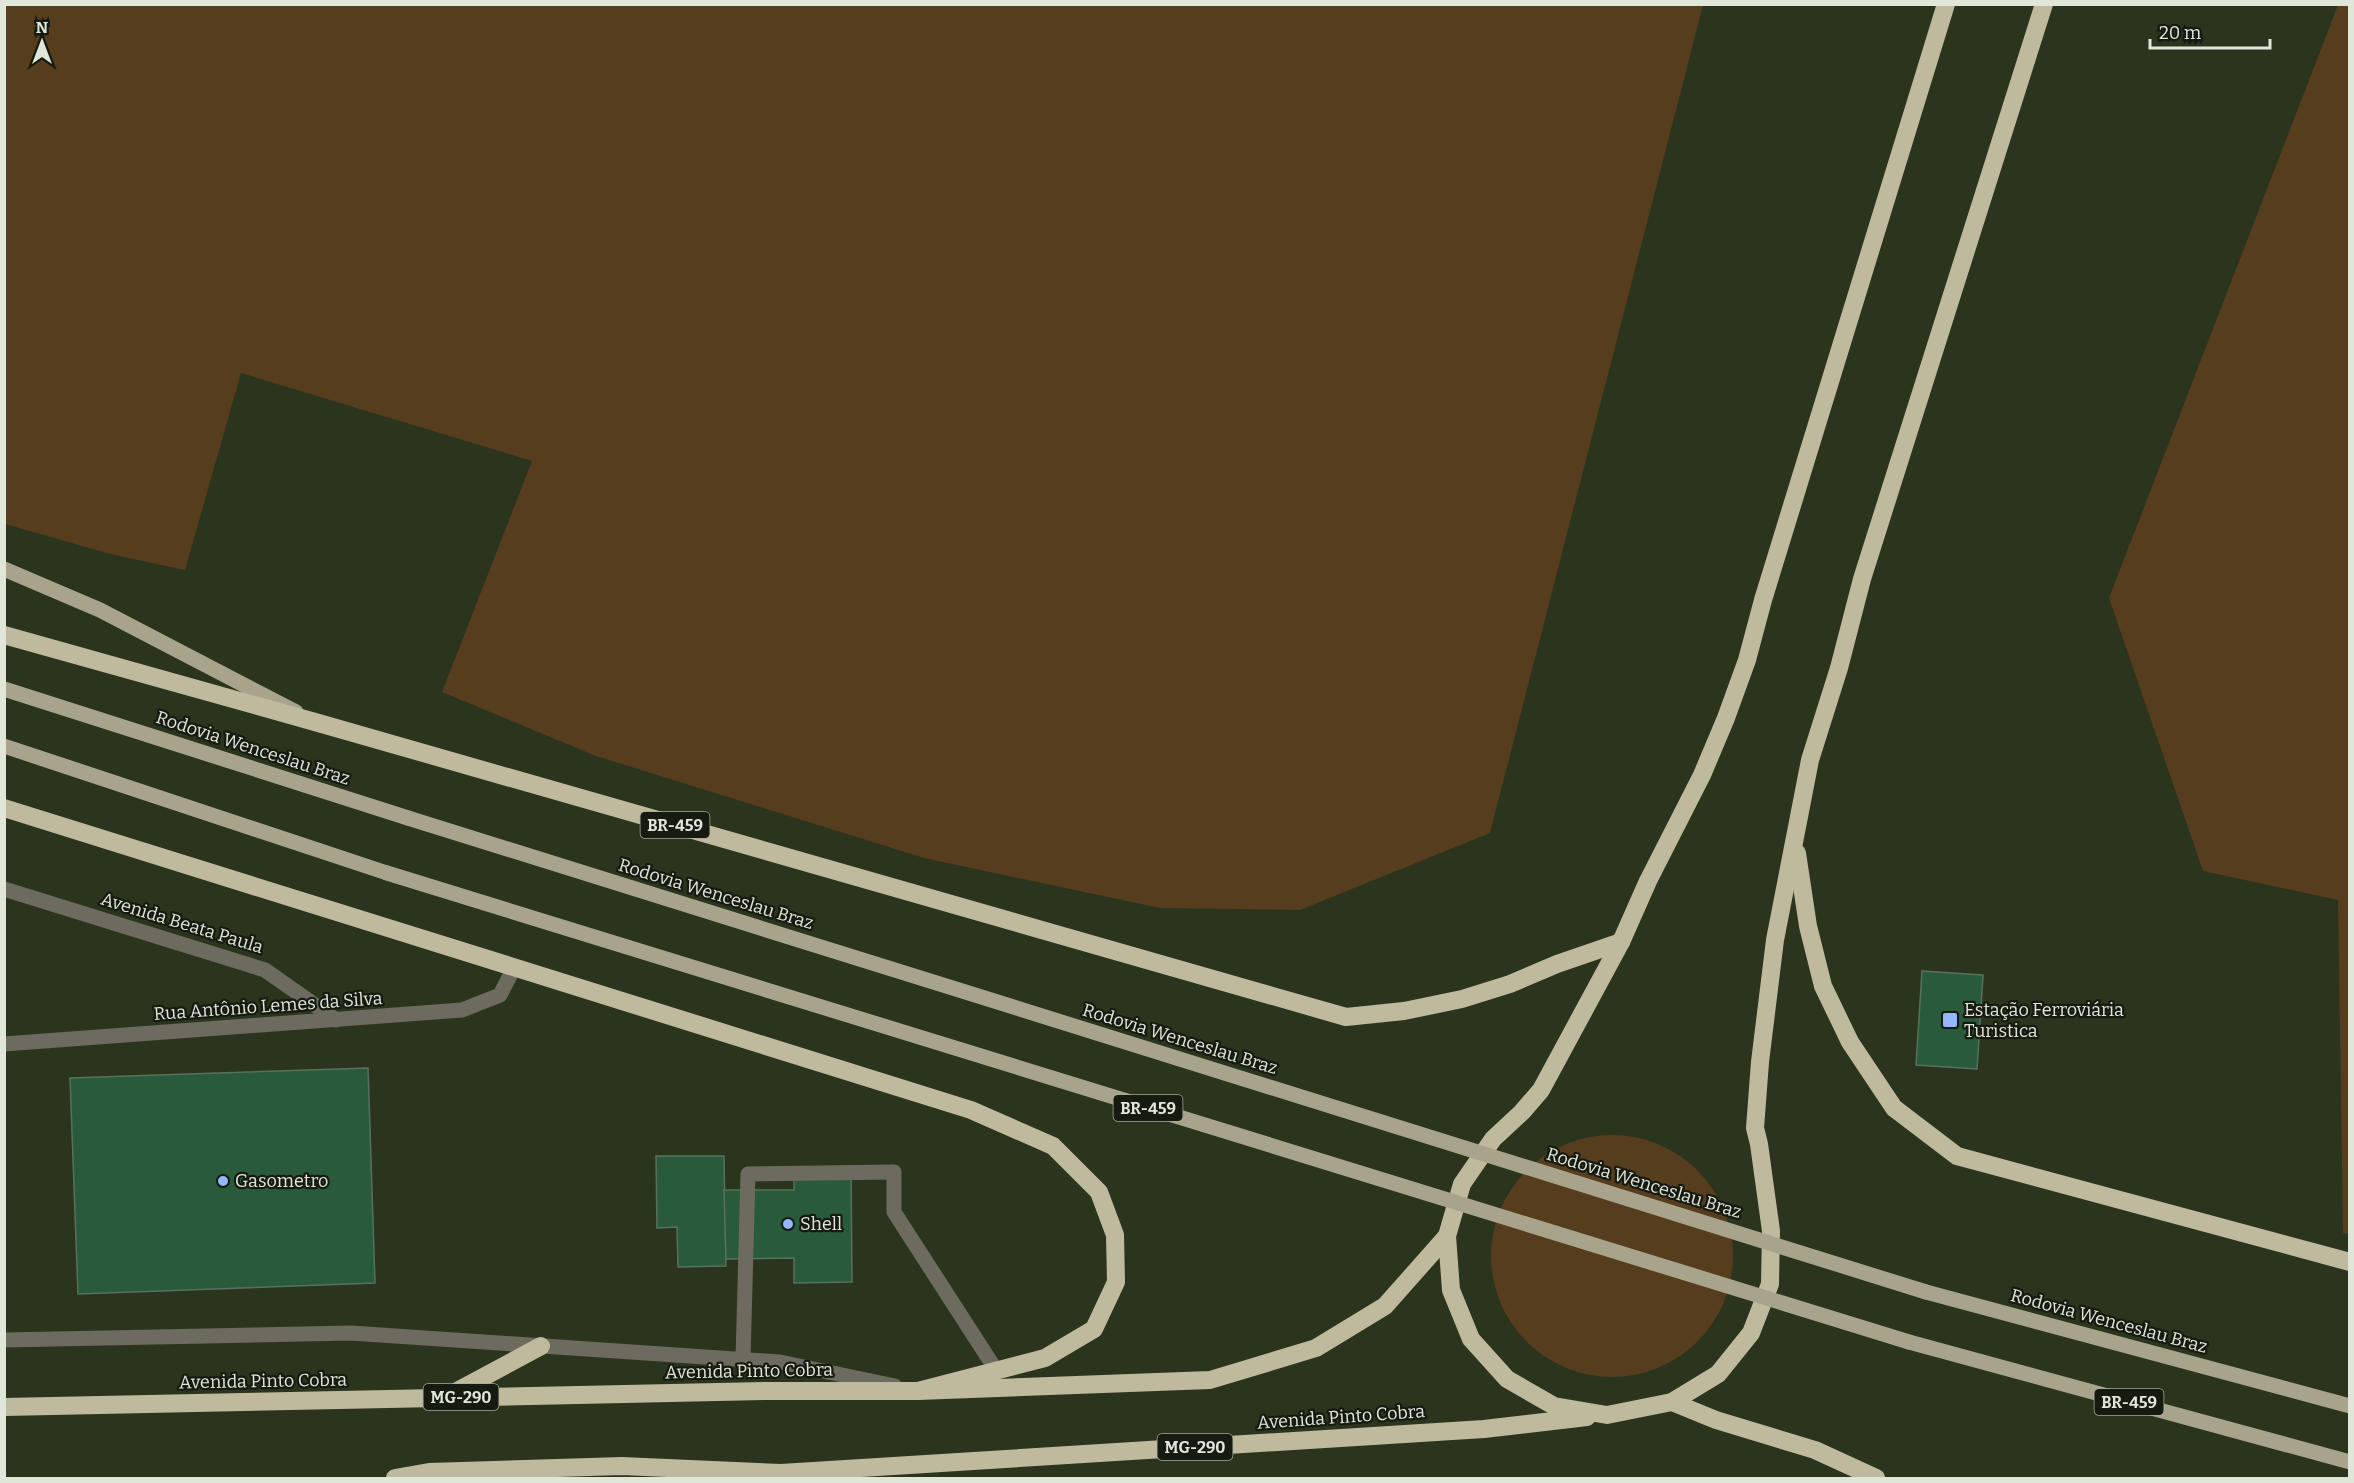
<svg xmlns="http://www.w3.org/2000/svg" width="2354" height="1483" viewBox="0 0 2354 1483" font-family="Bitter,serif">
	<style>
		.green { fill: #553d1e }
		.building { fill: #295a3b; stroke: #58715f; stroke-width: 1.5 }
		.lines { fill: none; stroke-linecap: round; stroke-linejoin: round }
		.minor { stroke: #6d6b5f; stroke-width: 15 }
		.major { stroke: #a8a48c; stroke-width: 15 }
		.highway { stroke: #bfba9d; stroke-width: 18 }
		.major-bridge { stroke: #a8a48c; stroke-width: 15 }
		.poi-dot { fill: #94b7fd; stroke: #161a10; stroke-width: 2 }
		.labels { text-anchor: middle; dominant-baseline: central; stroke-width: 4.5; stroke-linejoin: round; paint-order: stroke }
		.shield { fill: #161a10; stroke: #a3aa9d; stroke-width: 1.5 }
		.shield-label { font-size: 16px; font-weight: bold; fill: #e0e7d9 }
		.street-label { font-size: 18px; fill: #e0e7d9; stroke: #161a10 }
		.poi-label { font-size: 18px; fill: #e0e7d9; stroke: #161a10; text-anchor: start }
	</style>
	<rect width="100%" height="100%" fill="#2b351e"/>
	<g class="green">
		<path d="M4,5H1703L1490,833L1300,910L1160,908L924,858L596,756L442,692L532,461L241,373L185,570L110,554L5,524Z"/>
		<path d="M2338,5H2350L2349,1234L2343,1233L2338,900L2203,871L2109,598Z"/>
		<circle cx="1612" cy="1256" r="121"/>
	</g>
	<g class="building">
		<path d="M1922,971L1983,975L1977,1069L1916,1065Z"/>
		<path d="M368,1068L375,1283L78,1294L70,1078Z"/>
		<path d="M656,1156H724L726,1266L678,1267L677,1227L657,1228Z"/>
		<path d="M851,1166L852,1282L794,1283V1258L726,1259L724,1190H794V1168Z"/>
	</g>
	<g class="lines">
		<g class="minor">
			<path d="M4,889L265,970L336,1020"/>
			<path d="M4,1044L462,1010L500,995L515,966"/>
			<path d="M4,1340L351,1333L780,1362L895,1386"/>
			<path d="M743,1359L748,1174L894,1172V1212L996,1370"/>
		</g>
		<g class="major">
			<path d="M4,569L100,610L296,712"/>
			<path d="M4,689L408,818"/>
			<path d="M4,746L387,873"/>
			<path d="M1926,1292L2350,1406"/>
			<path d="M1909,1342L2350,1462"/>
		</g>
		<g class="highway">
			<path d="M1946,4L1763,600L1747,660L1726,718L1702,775L1648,881L1621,942L1541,1090L1522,1112L1493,1139L1462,1184L1447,1236L1451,1290L1471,1339L1507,1379L1554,1406L1607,1415L1672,1402L1718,1374L1751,1333L1770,1284L1771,1231L1759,1144L1755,1128L1760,1062L1775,940L1810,760L1839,668L1862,579L2044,4"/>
			<path d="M4,635L315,722L1346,1017L1404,1011L1462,999L1510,984L1557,964L1621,942"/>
			<path d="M4,808L971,1110L1053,1146L1099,1192L1115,1235L1116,1282L1094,1329L1045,1358L918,1391"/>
			<path d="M1797,853L1808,926L1823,986L1850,1042L1894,1108L1957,1156L2350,1262"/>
			<path d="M448,1396L541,1346"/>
			<path d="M1672,1402L1716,1420L1815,1450L1876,1478"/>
			<path d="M4,1407L767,1391H918L1210,1380L1316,1348L1385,1306L1447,1236"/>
			<path d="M395,1478L429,1472L622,1466L781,1473L1484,1429L1587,1417"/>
		</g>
		<g class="major-bridge">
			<path d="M408,818L1926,1292"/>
			<path d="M387,873L1909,1342"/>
		</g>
	</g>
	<g class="poi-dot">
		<rect x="1942" y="1012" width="16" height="16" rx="3"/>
		<circle cx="223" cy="1181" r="6"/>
		<circle cx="788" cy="1224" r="6"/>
	</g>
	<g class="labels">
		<g class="shield">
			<rect x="640.5" y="812" width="69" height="26" rx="4.5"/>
			<rect x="1113.5" y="1095" width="69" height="26" rx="4.5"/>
			<rect x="423.5" y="1384" width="75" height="26" rx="4.5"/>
			<rect x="2094.5" y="1389" width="69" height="26" rx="4.5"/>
			<rect x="1157.5" y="1434" width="75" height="26" rx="4.5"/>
		</g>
		<g class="shield-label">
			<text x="675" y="825">BR-459</text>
			<text x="1148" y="1108">BR-459</text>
			<text x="461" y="1397">MG-290</text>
			<text x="2129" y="1402">BR-459</text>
			<text x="1195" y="1447">MG-290</text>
		</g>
		<g class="street-label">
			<text transform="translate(253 748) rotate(18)">Rodovia Wenceslau Braz</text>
			<text transform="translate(716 894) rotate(17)">Rodovia Wenceslau Braz</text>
			<text transform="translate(182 923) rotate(17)">Avenida Beata Paula</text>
			<text transform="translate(268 1006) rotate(-4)">Rua Antônio Lemes da Silva</text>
			<text transform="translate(1180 1039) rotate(17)">Rodovia Wenceslau Braz</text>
			<text transform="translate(1644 1183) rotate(17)">Rodovia Wenceslau Braz</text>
			<text transform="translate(2109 1321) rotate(15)">Rodovia Wenceslau Braz</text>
			<text transform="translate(749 1371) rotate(-1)">Avenida Pinto Cobra</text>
			<text transform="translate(263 1381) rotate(-1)">Avenida Pinto Cobra</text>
			<text transform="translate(1341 1417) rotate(-4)">Avenida Pinto Cobra</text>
		</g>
		<g class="poi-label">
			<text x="1964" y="1010">Estação Ferroviária<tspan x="1964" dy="21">Turistica</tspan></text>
			<text x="235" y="1181">Gasometro</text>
			<text x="800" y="1224">Shell</text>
		</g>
	</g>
	<rect width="2354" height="1483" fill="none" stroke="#e0e7d9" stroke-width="12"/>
	<g transform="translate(42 42)" stroke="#161a10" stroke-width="4.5" paint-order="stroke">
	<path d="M0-4.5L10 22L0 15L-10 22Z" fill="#e0e7d9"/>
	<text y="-9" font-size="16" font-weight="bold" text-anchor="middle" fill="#e0e7d9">N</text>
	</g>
	<path d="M2150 39v9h120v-9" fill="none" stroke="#e0e7d9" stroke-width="3"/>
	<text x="2159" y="39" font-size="18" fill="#e0e7d9" stroke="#161a10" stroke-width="4.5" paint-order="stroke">20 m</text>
</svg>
